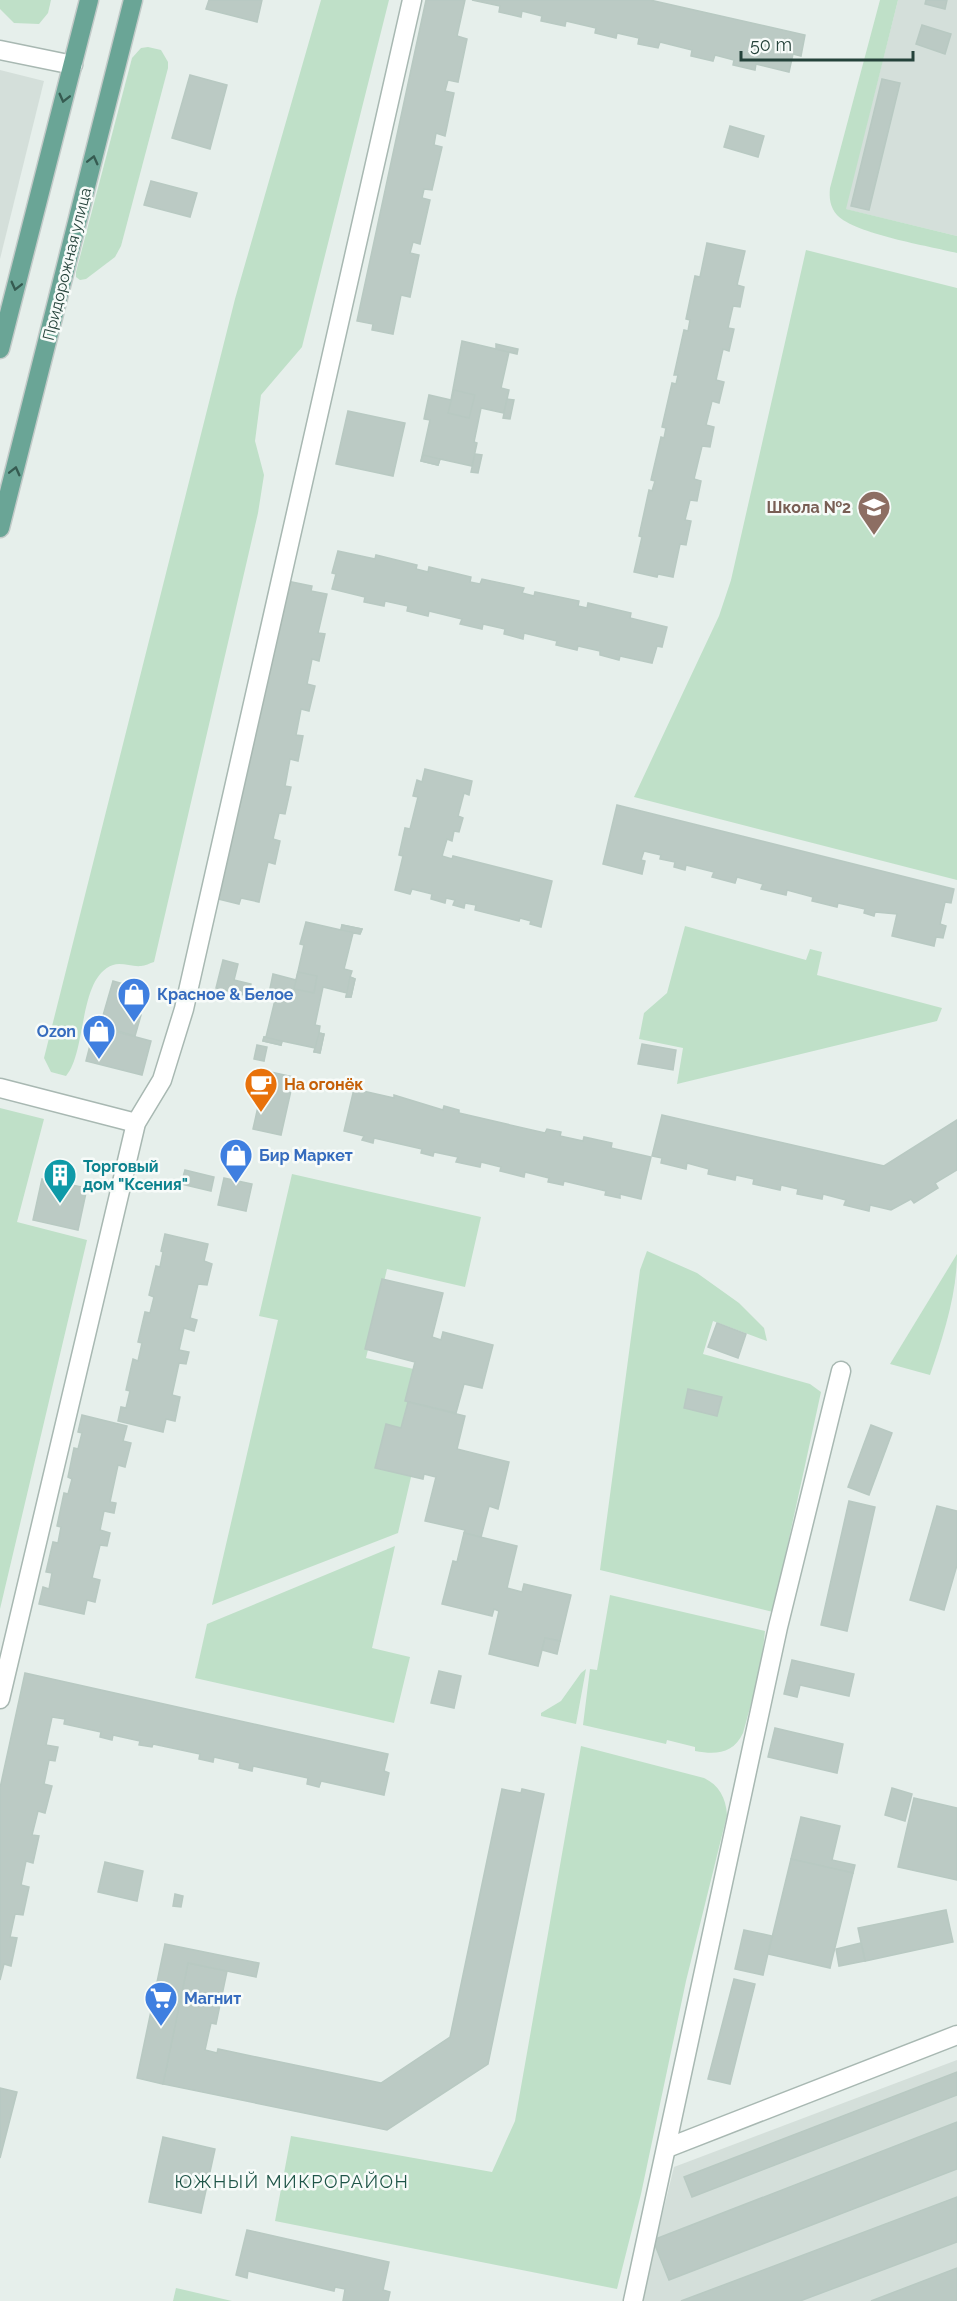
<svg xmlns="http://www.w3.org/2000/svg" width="957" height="2301" viewBox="0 0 957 2301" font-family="Raleway,sans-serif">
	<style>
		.built { fill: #d4dfda }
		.green { fill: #bfe0c8 }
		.building { fill: #bbcac4; stroke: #b8c9c2; stroke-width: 1.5 }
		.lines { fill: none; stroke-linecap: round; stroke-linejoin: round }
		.minor-casing { stroke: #a8b8b2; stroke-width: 21 }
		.primary-casing { stroke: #c2cac8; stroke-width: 21 }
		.minor { stroke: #fff; stroke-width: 18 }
		.primary { stroke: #6aa596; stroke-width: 18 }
		.oneway { stroke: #365b51 }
		.labels { text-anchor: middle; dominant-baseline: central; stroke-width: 5; stroke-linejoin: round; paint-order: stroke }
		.street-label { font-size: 16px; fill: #24423a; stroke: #f7fbf9 }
		.education-label { font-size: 16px; font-weight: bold; fill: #785e54; stroke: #f7fbf9; text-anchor: end }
		.shop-label { font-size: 16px; font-weight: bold; fill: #366cbe; stroke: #f7fbf9; text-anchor: start }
		.food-label { font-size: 16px; font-weight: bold; fill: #c56008; stroke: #f7fbf9; text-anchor: start }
		.culture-label { font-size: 16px; font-weight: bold; fill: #0d838f; stroke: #f7fbf9; text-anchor: start }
		.neighbourhood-label { font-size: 18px; letter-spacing: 1.5px; fill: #1f5548; stroke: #f7fbf9 }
	</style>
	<rect width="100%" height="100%" fill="#e6efeb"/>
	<g class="built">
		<path d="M898,0H957V236L845,209Z"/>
		<path d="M0,70L44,81L0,259Z"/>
		<path d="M957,2060V2301H641L674,2167Z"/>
	</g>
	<g class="green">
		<path d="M0,0H51L48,13L39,24L14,23L0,9Z"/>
		<path d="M321,0H389L302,347L261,395L255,441L264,475L258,513L154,962C150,963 145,966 141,966C132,967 121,962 113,965C78,977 87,1052 66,1076L51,1072L44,1058L235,299Z"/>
		<path d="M880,0H898L846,209L957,236V253C929,246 855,234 837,215C830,207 829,198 830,188Z"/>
		<path d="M148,47L161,50L168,62V68L121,246L115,257L86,279L80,280L76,277V272L132,58L141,48Z"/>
		<path d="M806,250L957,288V880L634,797L719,616L731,580Z"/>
		<path d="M685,926L806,960L810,949L822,952L817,975L942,1008L937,1021L677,1084L683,1048L639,1039L644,1013L667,993Z"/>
		<path d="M0,1108L44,1119L17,1222L87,1240L0,1609Z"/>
		<path d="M292,1174L481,1217L465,1287L387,1269L366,1358L435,1374L398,1533L212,1605L278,1320L259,1316Z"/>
		<path d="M647,1251L697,1273L739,1303L764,1328L767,1341L713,1321L703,1354L810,1384L821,1392L773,1612L600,1570L640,1270Z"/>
		<path d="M957,1254C957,1294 943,1337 930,1375L890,1364Z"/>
		<path d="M395,1546L372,1648L410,1657L394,1723L195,1678L207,1624Z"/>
		<path d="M610,1595L765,1631L761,1668L743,1733C733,1754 716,1755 695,1751V1747L667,1740L666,1744L583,1725L590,1669L597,1670Z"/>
		<path d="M586,1669L576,1724L541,1716V1713L561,1701L581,1673Z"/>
		<path d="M581,1746L704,1778C719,1785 726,1798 727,1815L686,1981L641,2194L617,2289L275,2221L291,2136L492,2172L515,2121Z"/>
		<path d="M176,2288L232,2301H173Z"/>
	</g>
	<g class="building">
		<path d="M209,0H262L257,22L206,9Z"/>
		<path d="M426,0H465L457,36L467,39L458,82L448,80L445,91L454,93L445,136L436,133L434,145L442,147L432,190L424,189L422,198L430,200L420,244L413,242L410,253L419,255L410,297L401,295L393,334L372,330L373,324L357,321Z"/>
		<path d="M472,0H650L805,35L801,56L793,54L789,72L756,64L755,70L733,65L734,60L715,55L713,61L691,56L692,50L660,42L658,48L638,44L639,38L617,33L616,38L595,33L596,28L566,21L565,26L541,21L542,16L522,11L521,17L499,12L500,6Z"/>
		<path d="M926,0H947L945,9L925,4Z"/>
		<path d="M922,25L951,34L945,54L916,44Z"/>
		<path d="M190,75L227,85L210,149L172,138Z"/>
		<path d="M882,79L900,83L869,210L851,206Z"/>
		<path d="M730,126L764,136L758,157L724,147Z"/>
		<path d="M151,181L197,193L190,217L144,205Z"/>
		<path d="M707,243L745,251L737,285L744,287L740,307L733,306L728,328L734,329L729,351L723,349L716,380L724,382L719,403L712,401L706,425L714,427L710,447L702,446L694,479L701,481L697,501L690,500L685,520L691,521L686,545L680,544L673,577L658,574L657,577L634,572L642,537L639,536L649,490L652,491L655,481L651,480L661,437L664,438L666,428L662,427L672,383L676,384L678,375H674L684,330L688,331L690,320L686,319L695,276L700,277Z"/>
		<path d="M462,341L509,352L501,388L509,390L504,413L481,408L474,442L477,443L472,466L440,459L438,465L421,461L430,420L424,419L429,395L451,400Z"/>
		<path d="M496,344L518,349L517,354L496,349Z"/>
		<path d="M454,390L475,395L469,418L448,413Z"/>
		<path d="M507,399L514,400L510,419L503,418Z"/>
		<path d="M348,411L405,423L393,476L336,464Z"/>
		<path d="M475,454L482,455L478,473L471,472Z"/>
		<path d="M423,455L440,459L438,465L421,461Z"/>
		<path d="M338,551L375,559L376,555L417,565L416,569L428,572L429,567L471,577L470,582L480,584L482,579L524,588L522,593L534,596L535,592L579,601L578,606L587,608L588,603L631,613L630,618L667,627L662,647L657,646L652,663L620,656L619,660L600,655V651L578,646L577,650L556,645L557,641L524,633L523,639L504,634L505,629L483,624L482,629L460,624L462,619L429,611L428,616L407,611L408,606L385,601L384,606L364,602L365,597L332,589L336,574L332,573Z"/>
		<path d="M287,581L312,586L311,591L327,594L318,633L325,634L319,661L312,659L307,684L315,686L309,711L301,709L296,735L303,736L298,761L290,759L285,786L291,787L285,814L279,813L273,839L280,841L275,864L268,862L259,902L241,898L239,904L218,899Z"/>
		<path d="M425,769L472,781L469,795L464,793L458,816L463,818L459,832L454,831L452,841L447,839L442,856L452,859L453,856L552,881L541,927L530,924L531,921L520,918L519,921L475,910L476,905L465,903L464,908L453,905L455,900L446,898L445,903L431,899L432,894L412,889L410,894L395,890L403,856L399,855L405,828L410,829L418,797L413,796L417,780L422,782Z"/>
		<path d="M617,805L954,889L951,903L945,902L940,924L946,926L943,938L936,937L934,946L892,936L897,914L875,912L874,916L864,913L865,909L838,903L837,907L812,901L813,897L787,890L786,895L761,889L763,884L737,877L735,883L712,877L714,872L686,865L685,870L674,867L675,862L660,859L661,855L644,851L641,860L645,861L642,874L603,864Z"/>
		<path d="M306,922L341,930L342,925L362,929L360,934L353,933L344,969L352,971L350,977L355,979L351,997H346L347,993L323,987L315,1025L320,1026L319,1033L324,1034L320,1053L314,1052L315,1048L282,1041L281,1045L263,1041L264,1037H266L275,1000L268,998L273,974L296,980L304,945L300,944Z"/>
		<path d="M342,925L362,929L360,934L341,930Z"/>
		<path d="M223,960L238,964L234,980L251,984L248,996L216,988Z"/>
		<path d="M298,972L317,976L314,993L294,989Z"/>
		<path d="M350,977L355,979L351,997H346Z"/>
		<path d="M113,981L134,987L127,1011L141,1015L135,1036L100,1026Z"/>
		<path d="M95,1026L151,1041L142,1075L86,1061Z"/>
		<path d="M319,1033L324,1034L320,1053L314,1052Z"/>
		<path d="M264,1037L282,1041L281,1045L263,1041Z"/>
		<path d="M642,1044L676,1050L673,1070L638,1064Z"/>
		<path d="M257,1045L267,1047L264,1061L254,1059Z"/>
		<path d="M266,1071L294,1077L281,1135L253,1129Z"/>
		<path d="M354,1089L394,1098V1095L443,1110L444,1106L459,1110V1113L545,1133L547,1129L561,1132L560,1136L583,1141L584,1137L612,1143L611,1148L651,1157L641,1199L620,1194V1198L605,1195L606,1191L564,1181L563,1185L548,1182L549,1178L525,1172L524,1177L500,1171L501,1167L481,1162L480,1167L456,1162L458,1157L434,1152L433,1156L421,1153L422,1149L374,1138L373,1143L362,1140L364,1136L344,1131Z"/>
		<path d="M662,1115L884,1166L957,1120V1170L935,1183L938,1188L914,1203L911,1199L891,1210L870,1205L869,1211L844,1205L846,1200L823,1194L822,1199L797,1194L798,1189L781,1185L780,1190L753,1184L754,1179L736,1175L735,1180L708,1174L709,1169L687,1163L686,1169L661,1163L662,1158L652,1156Z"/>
		<path d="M185,1170L214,1177L211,1191L181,1184Z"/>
		<path d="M224,1178L252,1184L246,1211L218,1205Z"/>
		<path d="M42,1179L87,1188L78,1230L33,1220Z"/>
		<path d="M165,1234L208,1244L204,1261L212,1264L207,1285L198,1284L190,1318L197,1320L194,1331L184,1328L179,1350L189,1352L186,1364L179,1363L172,1395L180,1397L175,1421L166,1419L163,1432L118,1421L121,1407L126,1408L130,1391L126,1390L133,1359L138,1361L142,1343L138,1342L145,1312L150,1313L154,1297L149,1295L156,1266L160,1267L163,1252L161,1251Z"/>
		<path d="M382,1279L443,1293L432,1337L441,1340L443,1332L493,1345L482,1388L464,1384L456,1413L405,1401L415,1362L365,1349Z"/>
		<path d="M717,1323L746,1334L738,1358L708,1347Z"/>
		<path d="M688,1389L722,1397L717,1416L684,1408Z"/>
		<path d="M408,1402L465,1416L457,1449L509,1462L498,1509L489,1506L481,1537L464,1533L465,1530L425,1521L436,1477L424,1474L423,1479L375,1468L386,1424L401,1428Z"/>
		<path d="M82,1415L127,1426L123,1441L131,1443L125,1467L118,1465L110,1502L116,1503L114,1513L104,1511L100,1530L110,1533L107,1546L100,1545L92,1578L100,1580L95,1602L87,1600L84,1614L39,1604L43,1587L49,1589L52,1573L46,1572L53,1542L58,1543L61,1527L57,1526L64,1493L68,1494L72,1479L68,1477L74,1448L78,1449L82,1433L78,1432Z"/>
		<path d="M871,1425L892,1433L869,1495L848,1487Z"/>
		<path d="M849,1501L875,1507L847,1631L821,1625Z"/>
		<path d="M937,1506L957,1511V1565L944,1610L910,1600Z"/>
		<path d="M464,1533L517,1546L507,1588L522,1592L524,1584L571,1595L560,1641L545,1638L538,1666L489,1654L499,1611L494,1609L492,1616L442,1604L453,1561L457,1562Z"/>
		<path d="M545,1638L560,1641L557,1654L542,1650Z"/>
		<path d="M792,1660L854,1674L849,1696L800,1685L797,1697L784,1694Z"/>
		<path d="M439,1671L461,1676L454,1708L431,1703Z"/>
		<path d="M25,1673L388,1754L384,1771L389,1773L384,1795L321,1781L319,1787L307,1784L308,1778L253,1766L252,1771L239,1768L240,1763L214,1757L213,1762L199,1759L200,1754L153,1744L152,1747L139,1745L140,1741L113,1735L112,1740L100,1737L101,1732L64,1724L65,1719L52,1717L46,1745L58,1747L55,1761L49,1760L44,1784L52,1786L45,1813L38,1811L32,1835L39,1836L33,1863L26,1861L21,1885L29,1887L23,1915L15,1914L10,1937L17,1938L11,1966L4,1964L0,1980V1788Z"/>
		<path d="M775,1728L843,1744L837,1773L768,1757Z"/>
		<path d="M892,1788L912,1794L905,1821L885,1815Z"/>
		<path d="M502,1789L521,1793L522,1789L544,1794L488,2064L387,2130L163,2084L188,1963L227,1971L216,2024L211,2023L205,2050L217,2053L218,2049L381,2083L450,2037Z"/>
		<path d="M914,1798L957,1808V1880L898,1867Z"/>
		<path d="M801,1817L840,1826L832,1860L855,1865L853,1873L791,1859Z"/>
		<path d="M791,1859L853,1873L830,1968L768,1954Z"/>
		<path d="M105,1862L143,1871L137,1901L98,1892Z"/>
		<path d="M175,1894L183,1896L181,1907L173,1906Z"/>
		<path d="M946,1910L953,1942L865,1961L858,1928Z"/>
		<path d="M744,1930L772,1936L763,1975L735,1969Z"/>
		<path d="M861,1943L865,1961L839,1966L836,1949Z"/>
		<path d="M165,1944L259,1963L256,1977L188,1963L163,2084L137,2078Z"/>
		<path d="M734,1979L755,1984L730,2084L708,2079Z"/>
		<path d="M957,2072V2095L692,2197L684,2177Z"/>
		<path d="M0,2088L17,2092L0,2158Z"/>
		<path d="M957,2122V2169L669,2280L653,2240Z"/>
		<path d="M163,2137L215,2149L201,2213L149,2202Z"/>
		<path d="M957,2197V2242L800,2301H681Z"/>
		<path d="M247,2230L389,2262L383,2290L390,2292L388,2301H343L345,2289L335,2287L334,2291L248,2271L247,2278L236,2275Z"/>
		<path d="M957,2268V2301H871Z"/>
	</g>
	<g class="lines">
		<defs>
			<g id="minor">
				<path d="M0,50L73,65"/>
				<path d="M0,1088L136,1123"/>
				<path d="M0,1699L136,1123L162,1080L184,1009L412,0"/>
				<path d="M667,2148L957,2035"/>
				<path d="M633,2301L778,1627L841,1371"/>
			</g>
			<g id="primary">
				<path d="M0,349L89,0"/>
				<path d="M0,528L133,0"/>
			</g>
		</defs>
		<use href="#minor" class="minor-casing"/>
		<use href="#primary" class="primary-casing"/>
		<use href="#minor" class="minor"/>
		<use href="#primary" class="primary"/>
	</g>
	<defs><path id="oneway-chevron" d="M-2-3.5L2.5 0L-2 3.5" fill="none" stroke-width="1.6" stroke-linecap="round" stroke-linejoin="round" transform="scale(1.5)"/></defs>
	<g class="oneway">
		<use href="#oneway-chevron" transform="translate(64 98) rotate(104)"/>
		<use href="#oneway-chevron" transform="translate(93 160) rotate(-76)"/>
		<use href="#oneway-chevron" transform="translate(16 286) rotate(104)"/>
		<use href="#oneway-chevron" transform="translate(15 471) rotate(-76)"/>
	</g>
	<defs>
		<symbol id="school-pin" viewBox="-11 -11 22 30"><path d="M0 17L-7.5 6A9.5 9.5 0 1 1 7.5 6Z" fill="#8d6e63" stroke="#f7fbf9"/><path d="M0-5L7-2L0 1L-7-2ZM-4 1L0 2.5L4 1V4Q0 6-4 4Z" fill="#fff"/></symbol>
		<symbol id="shop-pin" viewBox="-11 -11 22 30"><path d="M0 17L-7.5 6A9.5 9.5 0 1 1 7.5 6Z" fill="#3f7fe0" stroke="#f7fbf9"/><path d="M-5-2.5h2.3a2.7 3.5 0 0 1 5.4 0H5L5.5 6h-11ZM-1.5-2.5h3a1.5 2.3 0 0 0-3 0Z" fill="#fff"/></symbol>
		<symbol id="cafe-pin" viewBox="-11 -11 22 30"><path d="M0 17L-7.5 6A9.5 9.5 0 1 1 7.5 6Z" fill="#e8710a" stroke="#f7fbf9"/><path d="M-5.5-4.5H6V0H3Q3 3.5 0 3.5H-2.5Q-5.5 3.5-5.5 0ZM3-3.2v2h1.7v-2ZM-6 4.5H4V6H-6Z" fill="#fff"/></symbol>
		<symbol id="building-pin" viewBox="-11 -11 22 30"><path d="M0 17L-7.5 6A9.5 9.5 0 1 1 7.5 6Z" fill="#0f9aa8" stroke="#f7fbf9"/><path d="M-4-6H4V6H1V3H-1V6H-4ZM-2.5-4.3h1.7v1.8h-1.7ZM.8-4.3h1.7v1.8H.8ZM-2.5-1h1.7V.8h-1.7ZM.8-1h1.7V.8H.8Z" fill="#fff"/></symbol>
		<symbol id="supermarket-pin" viewBox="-11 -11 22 30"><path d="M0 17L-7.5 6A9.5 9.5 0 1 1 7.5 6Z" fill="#3f7fe0" stroke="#f7fbf9"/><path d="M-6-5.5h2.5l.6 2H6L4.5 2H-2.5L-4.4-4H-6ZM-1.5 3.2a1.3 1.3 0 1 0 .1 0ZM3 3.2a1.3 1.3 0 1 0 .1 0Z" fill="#fff"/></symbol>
	</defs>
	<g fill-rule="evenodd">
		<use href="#school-pin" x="855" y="488" width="38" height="52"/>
		<use href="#shop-pin" x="115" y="975" width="38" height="52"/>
		<use href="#shop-pin" x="80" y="1012" width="38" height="52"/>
		<use href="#cafe-pin" x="242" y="1065" width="38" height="52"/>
		<use href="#shop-pin" x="217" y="1136" width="38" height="52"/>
		<use href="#building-pin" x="41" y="1156" width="38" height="52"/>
		<use href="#supermarket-pin" x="142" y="1979" width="38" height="52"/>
	</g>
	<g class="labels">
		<g class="street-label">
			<text transform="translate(67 264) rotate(-76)">Придорожная улица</text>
		</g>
		<g class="education-label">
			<text x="851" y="507">Школа №2</text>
		</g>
		<g class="shop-label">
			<text x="157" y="994">Красное &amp; Белое</text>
			<text x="76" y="1031" text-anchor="end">Ozon</text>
			<text x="259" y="1155">Бир Маркет</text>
			<text x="184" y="1998">Магнит</text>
		</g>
		<g class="food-label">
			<text x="284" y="1084">На огонёк</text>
		</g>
		<g class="culture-label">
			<text x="83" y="1166">Торговый<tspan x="83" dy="18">дом "Ксения"</tspan></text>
		</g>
		<g class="neighbourhood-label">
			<text x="292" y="2181">ЮЖНЫЙ МИКРОРАЙОН</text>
		</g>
	</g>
	<path d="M741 51v9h172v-9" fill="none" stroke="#24423a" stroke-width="3"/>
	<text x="750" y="51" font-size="18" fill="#24423a" stroke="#f7fbf9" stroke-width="4.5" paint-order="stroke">50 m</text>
</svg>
